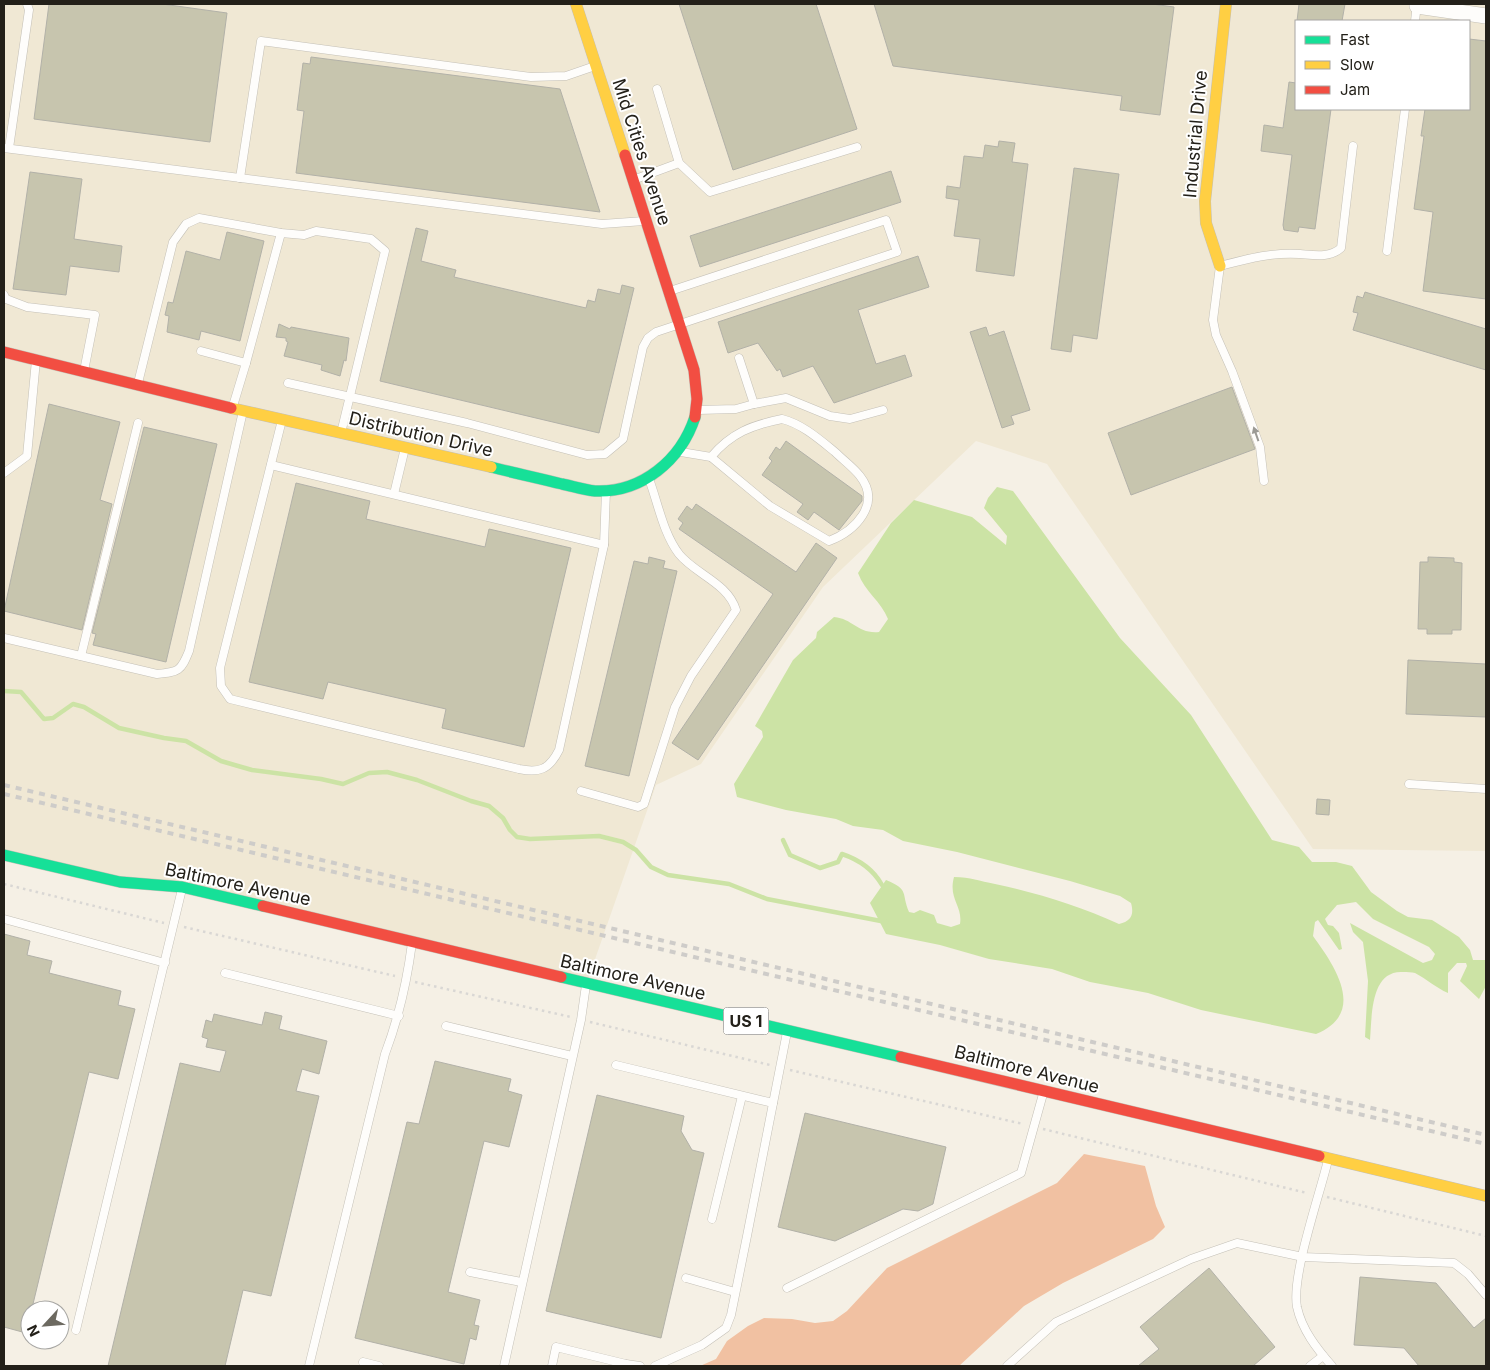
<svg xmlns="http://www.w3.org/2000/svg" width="1490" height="1370" viewBox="0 0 1490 1370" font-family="Inter,sans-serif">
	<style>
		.built { fill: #f0e8d4; fill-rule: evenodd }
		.forest { fill: #f1c1a2 }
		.water { fill: #cce3a5 }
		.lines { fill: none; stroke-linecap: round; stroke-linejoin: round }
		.stream { stroke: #cce3a5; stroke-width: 4.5 }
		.building { fill: #c7c5ae; stroke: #b2b1a8 }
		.lane-casing { stroke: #c4c0b7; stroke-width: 9 }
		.street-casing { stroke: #c4c0b7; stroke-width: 16 }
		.fast-casing { stroke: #c4c0b7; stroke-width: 12 }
		.slow-casing { stroke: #c4c0b7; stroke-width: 12 }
		.jam-casing { stroke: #c4c0b7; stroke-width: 12 }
		.path { stroke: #d9d7d4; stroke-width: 2.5; stroke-dasharray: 2.5 4; stroke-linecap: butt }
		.lane { stroke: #fefdfb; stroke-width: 8 }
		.street { stroke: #fefdfb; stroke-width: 15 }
		.fast { stroke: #16e098; stroke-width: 11 }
		.slow { stroke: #ffcf43; stroke-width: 11 }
		.jam { stroke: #f24e42; stroke-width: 11 }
		.rail { stroke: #ceccc9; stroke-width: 4; stroke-dasharray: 6 6; stroke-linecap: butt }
		.oneway { fill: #9b9a95 }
		.labels { text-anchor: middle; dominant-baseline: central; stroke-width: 4; stroke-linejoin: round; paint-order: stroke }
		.shield { fill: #fff; stroke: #65635e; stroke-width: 1 }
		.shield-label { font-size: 16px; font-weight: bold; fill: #232019 }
		.street-label { font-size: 18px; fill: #232019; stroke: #fff }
	</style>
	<rect width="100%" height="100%" fill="#f5f0e5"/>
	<path class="built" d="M4,4H1486V851L1313,849L1047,464L976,441L823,587L701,764L656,785L586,985L4,852ZM1296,21H1469V109H1296Z"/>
	<path class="forest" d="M1084,1154L1145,1166L1156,1206L1165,1227L1153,1239L1063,1283L1024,1306L959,1366H700L716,1359L727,1341L748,1326L764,1318L792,1319L815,1323L833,1321L847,1311L887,1268L1057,1183Z"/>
	<path class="water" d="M997,487L1013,491L1120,638L1191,715L1272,840L1299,847L1312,862H1336L1352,866L1371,892L1397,911L1408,917L1432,920L1459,937L1470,950L1473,960H1486V986L1479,999L1460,981L1467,966L1466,963H1457L1448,973V993C1436,988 1427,979 1415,973C1412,972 1407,972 1403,972C1370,970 1372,1017 1370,1040L1365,1037L1368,981L1363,942L1353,932L1350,923L1423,963L1432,960L1435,954L1429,947L1373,919L1356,902L1337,905L1325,919L1328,925L1333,926L1339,933L1342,949L1339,950L1318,920L1315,922L1313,936C1334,965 1368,1013 1316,1034L1201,1010L1148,993L1090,982L1052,969L989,959L940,945L886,934L870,903L886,880C910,890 901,893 909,912L914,913L920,910L934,915L937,923L951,927L960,924C963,906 948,899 954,877C971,877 979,881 995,884C1038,893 1079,906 1119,924C1132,921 1134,914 1131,903L1120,896L1070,881L957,852L903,841L883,830L853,826L836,819L786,810L737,797L734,784L763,737L762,731L755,726L793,660L816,638L817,632L834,617C854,619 857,634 879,632L888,619C881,601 865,592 858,573L891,523L914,500L972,517L1006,545L1007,536L984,508L988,498Z"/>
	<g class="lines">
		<g class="stream">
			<path d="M4,691L21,692L44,719L53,718L73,704L84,707L119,728L164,738L186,741L221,761L252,770L321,779L343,784L369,773L387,772L417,780L471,801L489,806L503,818L510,830L517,837L530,839L599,836L623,842L636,850L651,867L668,875L729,884L767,899L886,922"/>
			<path d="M783,840L790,855L820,868L838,862L842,854C860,860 873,869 882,885"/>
		</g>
	</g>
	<g class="building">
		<path d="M49,4H162L227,13L210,142L34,119Z"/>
		<path d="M679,4H816L857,129L733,170Z"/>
		<path d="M874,4H1152L1174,7L1160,115L1120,110L1122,96L893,66Z"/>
		<path d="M1299,4H1345L1342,21H1297Z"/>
		<path d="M1469,39L1486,41V299L1423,291L1433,212L1414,209L1424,136H1421L1425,109H1469Z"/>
		<path d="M311,57L560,89L600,212L296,173L304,111L297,110L303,63L310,64Z"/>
		<path d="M1289,82L1296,83V109H1331L1315,229L1299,227L1298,232L1284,230L1283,225L1292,155L1261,151L1264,125L1283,128Z"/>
		<path d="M999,141L1015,143L1012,162L1028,164L1014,276L976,271L980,239L954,236L959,200L946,198L947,186L960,188L964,156L983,158L985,145L998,147Z"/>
		<path d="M1074,168L1119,174L1097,339L1073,335L1071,352L1051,349Z"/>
		<path d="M891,171L901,202L700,267L690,236Z"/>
		<path d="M30,172L82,179L74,239L122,246L119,272L70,266L66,295L13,289Z"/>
		<path d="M416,228L428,231L421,261L456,270L454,277L586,308L588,300L595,302L598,289L620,294L622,285L634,288L599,433L380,381Z"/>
		<path d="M227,232L264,241L240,341L201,331L199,340L167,332L169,316L165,315L168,302L173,303L186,251L220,260Z"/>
		<path d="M918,256L929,287L858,310L876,364L905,355L912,376L834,403L813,366L783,377L780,369L777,371L758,343L728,353L718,322Z"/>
		<path d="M1365,292L1486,329V370L1353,330L1358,313L1353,312L1357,296L1363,298Z"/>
		<path d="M279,324L290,329L291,327L349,338L346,361L344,360L340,376L321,370L322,365L284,356L288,342L286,341V338L276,337Z"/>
		<path d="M986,327L989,336L1004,331L1030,410L1011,416L1014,424L1002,428L970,332Z"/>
		<path d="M1232,387L1255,449L1131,495L1108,433Z"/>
		<path d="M49,404L120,422L100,500L112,504L82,630L4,611Z"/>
		<path d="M144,427L217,444L166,662L93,645L96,634L92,633Z"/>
		<path d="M786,441L862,496V501L839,530L814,512L808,520L797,512L803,504L762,475L772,461L769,458L776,447L780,450Z"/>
		<path d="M296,483L370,501L366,519L485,547L489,529L571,548L524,747L442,728L446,709L328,682L323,699L249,682Z"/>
		<path d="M696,504L796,572L816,543L837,558L698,760L672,743L773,594L679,529L683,523L678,519L687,506L692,510Z"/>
		<path d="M649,557L665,561L663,568L677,571L629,776L585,766L634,561L648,564Z"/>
		<path d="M1428,557L1454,558V562L1462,563L1461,630H1452V634H1427V629H1418L1420,562H1428Z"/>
		<path d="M1408,660L1486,664V717L1406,714Z"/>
		<path d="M1317,799L1330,800L1329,815L1316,814Z"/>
		<path d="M4,934L30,941L27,955L52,961L49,973L121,991L118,1005L135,1009L118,1079L89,1072L26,1333L4,1327Z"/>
		<path d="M265,1012L282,1016L279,1029L327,1041L319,1074L302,1069L296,1091L319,1096L271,1296L243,1290L225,1366H108L180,1063L220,1072L226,1051L206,1047L208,1039L202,1037L206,1020L212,1022L214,1014L262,1025Z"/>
		<path d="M435,1061L511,1079L508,1091L522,1095L509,1147L484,1141L448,1292L480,1300L474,1325L479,1326L476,1340L470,1338L464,1364L355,1338L407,1122L419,1124Z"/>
		<path d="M597,1095L684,1116L681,1131L692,1150L704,1153L661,1338L546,1311Z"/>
		<path d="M805,1113L946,1147L933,1204L918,1211L903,1209L835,1241L778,1227Z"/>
		<path d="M1209,1268L1275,1347L1253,1366H1138L1159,1349L1140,1327Z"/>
		<path d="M1360,1277L1436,1283L1474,1328L1486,1318V1366H1419L1404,1348L1354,1345Z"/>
	</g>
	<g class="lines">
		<defs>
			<g id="lane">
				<path d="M1415,21L1417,4"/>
				<path d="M657,89L679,163"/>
				<path d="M4,148L602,224L644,221"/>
				<path d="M9,148L29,10L27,4"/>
				<path d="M240,178L261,41L531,77L566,76L595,66"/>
				<path d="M633,180L679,163L710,192L857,147"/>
				<path d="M1387,251L1405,109"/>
				<path d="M4,295L6,299L27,307L95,315L84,371"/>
				<path d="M201,351L246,363L233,406"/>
				<path d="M246,363L281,233"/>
				<path d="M138,383L173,242L186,224L199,218L281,233L304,235L316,231L371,239L385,251L341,433"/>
				<path d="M288,383L467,423L587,455L605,454L623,439L643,347L648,338L656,332L897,252L886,220L670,291"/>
				<path d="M754,404L786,398L830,416L850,419L883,410"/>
				<path d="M698,410L736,409L754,404L739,358"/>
				<path d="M782,419C802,424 819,439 835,452C843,460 853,467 860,476C882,504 855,531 829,541L770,506L711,457C731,433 752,425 782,419Z"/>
				<path d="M282,420L220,668L221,686L230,699L519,769C539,773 549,770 559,750L604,545L606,491"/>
				<path d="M681,452L711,457"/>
				<path d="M271,465L604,545"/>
				<path d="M4,473L27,456L36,360"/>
				<path d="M1264,481L1260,447L1232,371L1216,335L1213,320L1220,266C1247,259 1272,252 1300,254C1314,255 1330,258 1341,248L1353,146"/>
				<path d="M394,494L405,448"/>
				<path d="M4,638L157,674C179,672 181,671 189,651L243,411"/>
				<path d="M81,656L138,423"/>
				<path d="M1409,784L1486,789"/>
				<path d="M581,791L638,807L644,804L675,707L691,676L736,610C728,583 695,574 679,554C663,533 658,503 649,479"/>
				<path d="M4,919L165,963"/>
				<path d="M225,973L399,1016"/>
				<path d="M446,1026L572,1056"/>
				<path d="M616,1065L773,1103"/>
				<path d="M1328,1160C1320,1194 1291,1276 1297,1307C1302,1330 1317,1349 1332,1366"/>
				<path d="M712,1219L742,1096"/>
				<path d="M470,1272L521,1282"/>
				<path d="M686,1278L735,1292"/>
				<path d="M787,1288L1021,1173L1043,1094"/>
				<path d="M76,1330L182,889"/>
				<path d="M363,1362L379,1366"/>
				<path d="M626,1364L640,1366"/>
				<path d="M309,1366L385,1054C399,1017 407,982 412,943"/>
				<path d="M504,1366L581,1020L586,985"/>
				<path d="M552,1366L556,1347L626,1364L621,1366"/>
				<path d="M655,1366L702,1345L726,1328L731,1315L747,1236L787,1032"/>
				<path d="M1007,1366L1056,1322L1191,1259L1237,1243L1303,1257L1454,1263L1468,1274L1486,1295"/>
				<path d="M1310,1366L1323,1356"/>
			</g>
			<path id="street" d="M1417,6L1486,16"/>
			<g id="fast">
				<path d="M491,467C514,473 538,478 562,484C572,486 584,490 595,491C642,493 681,460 695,417"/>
				<path d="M4,855L120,882L182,887L263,906"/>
				<path d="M561,977L901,1057"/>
			</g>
			<g id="slow">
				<path d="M576,4L625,155"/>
				<path d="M1220,266L1206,223L1205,201L1226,4"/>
				<path d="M231,408L491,467"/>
				<path d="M1319,1156L1486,1196"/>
			</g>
			<g id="jam">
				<path d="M625,155L694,370L697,399L695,417"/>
				<path d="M4,352L231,408"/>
				<path d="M263,906L561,977"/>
				<path d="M901,1057L1319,1156"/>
			</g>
		</defs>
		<use href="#lane" class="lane-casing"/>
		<use href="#street" class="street-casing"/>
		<use href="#fast" class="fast-casing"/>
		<use href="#slow" class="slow-casing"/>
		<use href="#jam" class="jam-casing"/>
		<g class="path">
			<path d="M4,884L164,923"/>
			<path d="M184,927L395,976"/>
			<path d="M415,982L571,1017"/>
			<path d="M590,1022L770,1065"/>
			<path d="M790,1070L1023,1124"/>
			<path d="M1043,1129L1307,1193"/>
			<path d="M1327,1197L1486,1236"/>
		</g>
		<use href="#lane" class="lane"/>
		<use href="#street" class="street"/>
		<use href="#fast" class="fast"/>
		<use href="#slow" class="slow"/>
		<use href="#jam" class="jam"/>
		<g class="rail">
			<path d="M4,785L1486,1135"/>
			<path d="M4,794L1486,1144"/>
		</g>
	</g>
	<defs><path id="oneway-solid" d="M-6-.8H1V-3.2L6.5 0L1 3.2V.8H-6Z" transform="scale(1.25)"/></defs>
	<use class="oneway" href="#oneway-solid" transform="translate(1256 434) rotate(-109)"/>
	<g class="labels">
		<rect class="shield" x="723.5" y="1007.5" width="45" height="27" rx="4"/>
		<g class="shield-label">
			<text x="746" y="1021">US 1</text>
		</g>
		<g class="street-label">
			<text transform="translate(1195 134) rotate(-85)">Industrial Drive</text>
			<text transform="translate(642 152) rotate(72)">Mid Cities Avenue</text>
			<text transform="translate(421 434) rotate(13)">Distribution Drive</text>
			<text transform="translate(238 884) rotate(12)">Baltimore Avenue</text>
			<text transform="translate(633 977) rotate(13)">Baltimore Avenue</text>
			<text transform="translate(1027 1069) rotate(14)">Baltimore Avenue</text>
		</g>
	</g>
	<rect width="1490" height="1370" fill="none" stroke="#232019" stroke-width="10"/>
	<rect x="1295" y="20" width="175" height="90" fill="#ffffff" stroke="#a7a6a3"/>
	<rect x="1305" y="36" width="25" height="8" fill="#16e098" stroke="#a7a6a3"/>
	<text x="1340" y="45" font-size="15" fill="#232019">Fast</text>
	<rect x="1305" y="61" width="25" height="8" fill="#ffcf43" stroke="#a7a6a3"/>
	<text x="1340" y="70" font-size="15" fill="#232019">Slow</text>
	<rect x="1305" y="86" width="25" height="8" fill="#f24e42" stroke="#a7a6a3"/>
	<text x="1340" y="95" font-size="15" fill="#232019">Jam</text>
	<g transform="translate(45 1325) rotate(244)"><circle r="24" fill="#ffffff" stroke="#a7a6a3"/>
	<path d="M0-4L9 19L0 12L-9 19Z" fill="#6c6960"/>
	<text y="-8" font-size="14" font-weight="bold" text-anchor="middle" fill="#232019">N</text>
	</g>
</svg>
